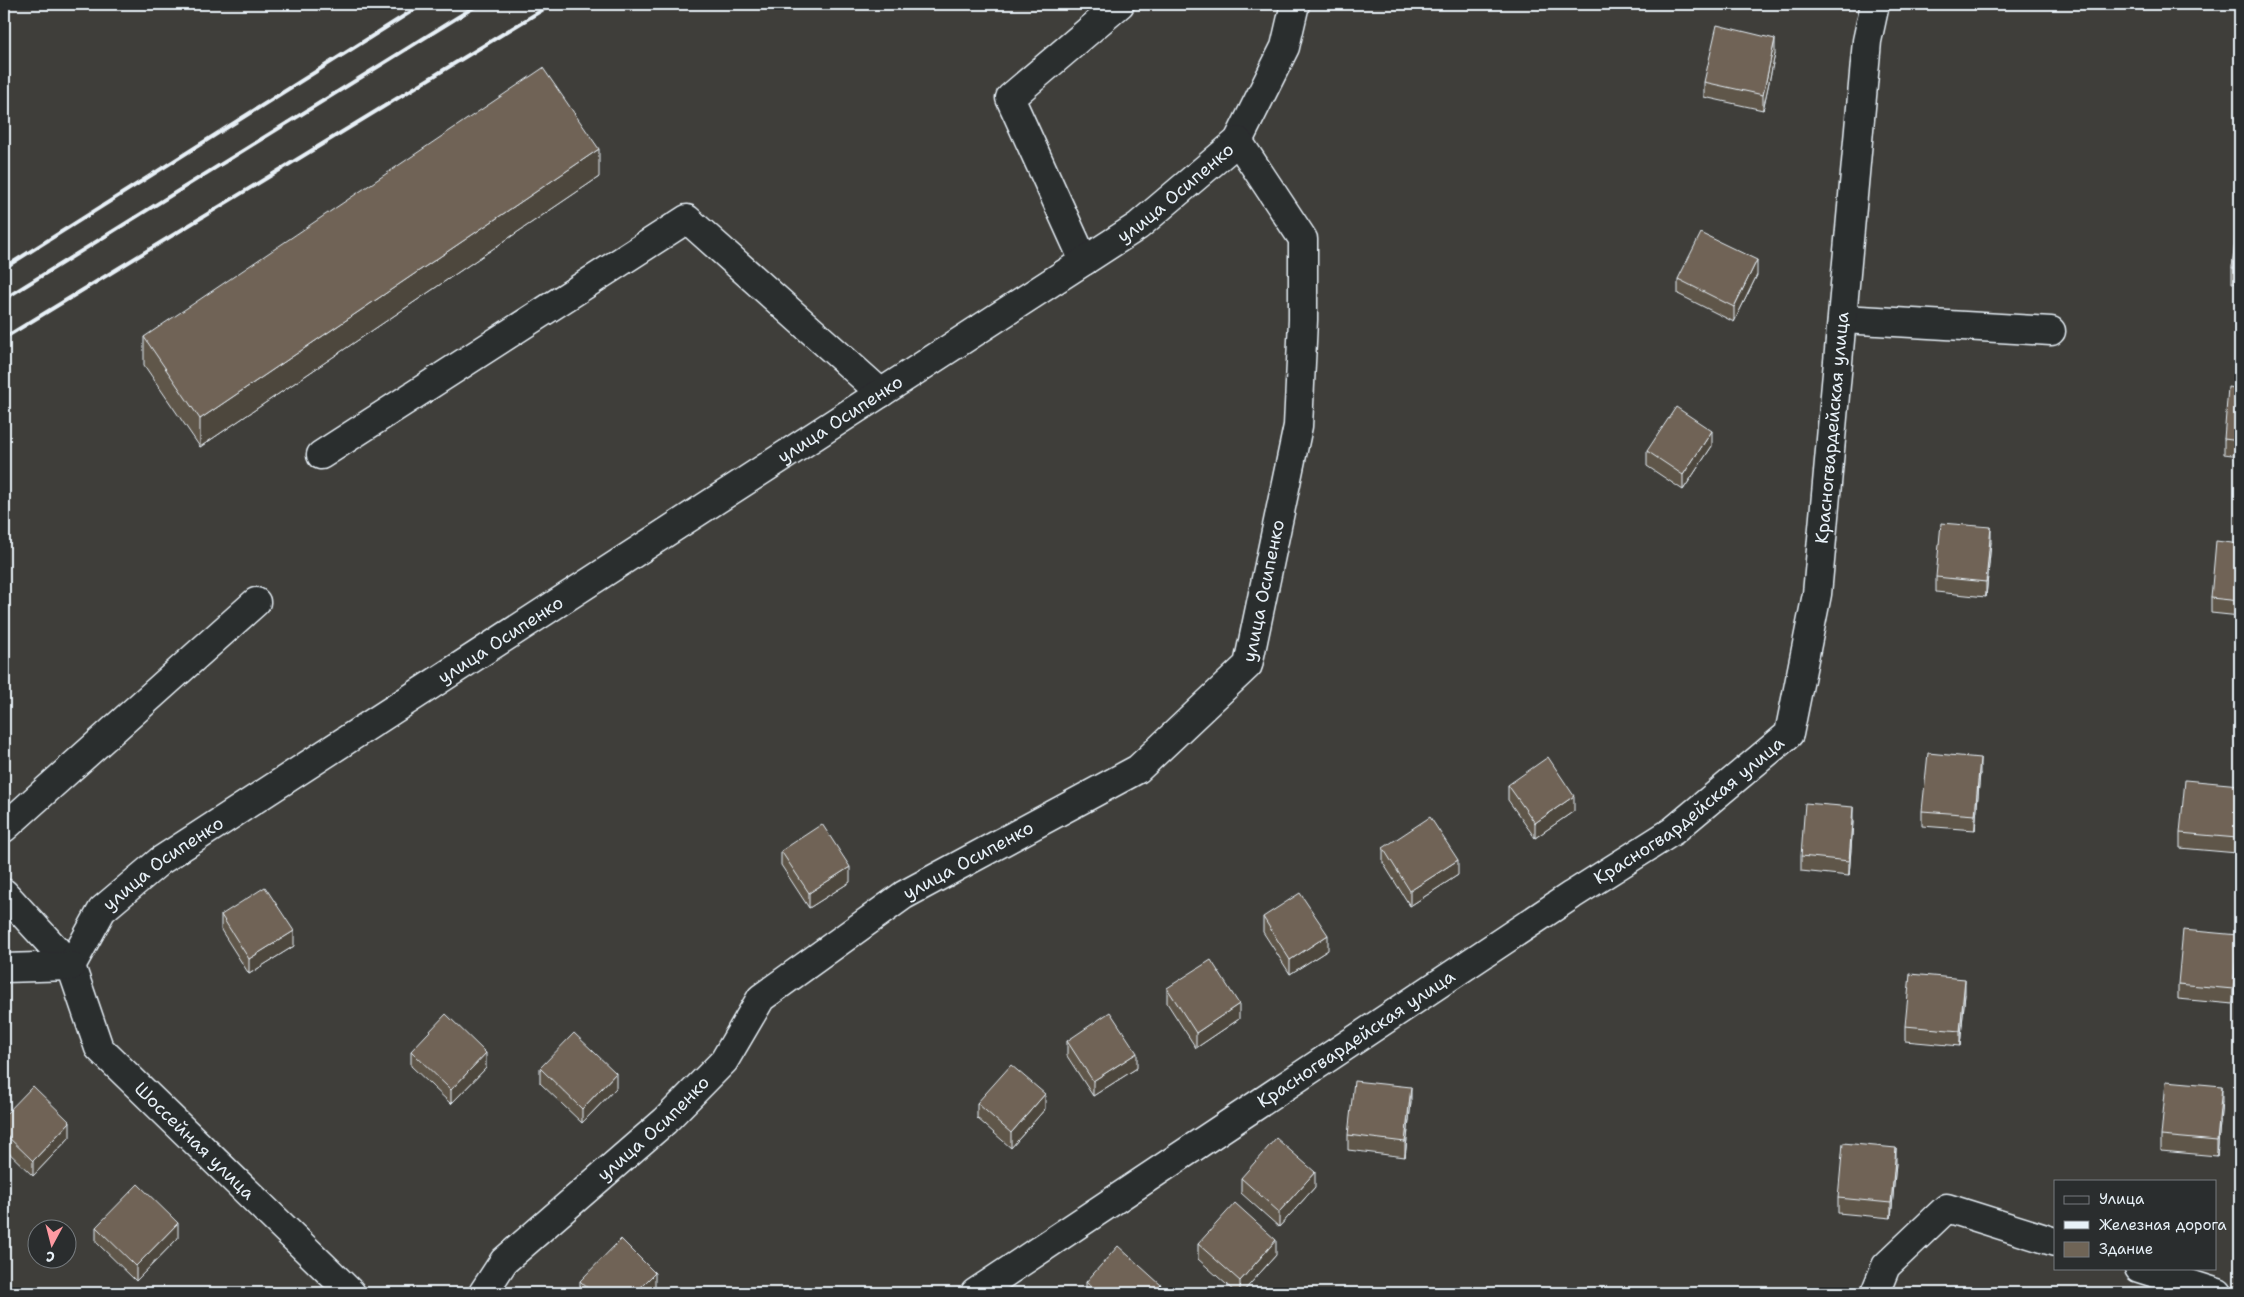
<svg xmlns="http://www.w3.org/2000/svg" width="2244" height="1297" viewBox="0 0 2244 1297" font-family="'Shantell Sans',sans-serif">
	<style>
		.lines { fill: none; stroke-linecap: round; stroke-linejoin: round }
		.minor-casing { stroke: #e8f1f8; stroke-width: 31 }
		.minor { stroke: #2a2d2e; stroke-width: 28 }
		.rail { stroke: #e8f1f8; stroke-width: 4 }
		.wall { fill: #5f564a; stroke: #e8f1f8 }
		.shaded-wall { fill: #4e463c; stroke: #e8f1f8 }
		.building { fill: #6f6456; stroke: #e8f1f8 }
		.labels { text-anchor: middle; dominant-baseline: central; stroke-width: 4; stroke-linejoin: round; paint-order: stroke }
		.street-label { font-size: 18px; fill: #e8f1f8; stroke: #2a2d2e }
	</style>
	<rect width="100%" height="100%" fill="#3f3e3a"/>
	<filter id="ink" filterUnits="userSpaceOnUse"><feTurbulence type="fractalNoise" baseFrequency=".02" numOctaves="2"/><feDisplacementMap in="SourceGraphic" scale="10" xChannelSelector="R" yChannelSelector="G"/><feConvolveMatrix kernelMatrix="1 2 1 2 8 2 1 2 1" color-interpolation-filters="sRGB"/></filter>
	<g filter="url(#ink)">
		<g class="lines">
			<defs>
				<g id="minor">
					<path d="M1084,261L1010,98L1120,4"/>
					<path d="M1843,319L2051,331"/>
					<path d="M321,455L687,219L881,393"/>
					<path d="M4,828L256,602"/>
					<path id="s1" d="M4,893L71,966L99,1048L351,1293"/>
					<path id="s2" d="M71,966L102,910L160,861L1138,226L1238,141L1285,47L1295,4"/>
					<path d="M4,968L71,966"/>
					<path d="M2139,1268L2218,1293"/>
					<path id="s3" d="M483,1293L504,1261L665,1121L724,1061L761,998L904,895L1138,769L1248,665L1298,426L1303,320V239L1238,141"/>
					<path id="s4" d="M975,1293L1572,895L1673,831L1789,734L1817,594L1867,41L1875,4"/>
					<path d="M1875,1293L1886,1266L1947,1208L2055,1242"/>
				</g>
			</defs>
			<use href="#minor" class="minor-casing"/>
			<use href="#minor" class="minor"/>
			<g class="rail">
				<path d="M4,268L423,4"/>
				<path d="M4,299L479,4"/>
				<path d="M4,338L552,4"/>
			</g>
		</g>
		<g class="wall">
			<path d="M1775,54L1763,110L1704,97V82Z"/>
			<path d="M599,177L200,447L144,365V337Z"/>
			<path d="M2240,214V284L2232,283V268Z"/>
			<path d="M1757,275L1734,322L1678,294V279Z"/>
			<path d="M2240,389V456L2224,454V439Z"/>
			<path d="M1712,446L1683,490L1647,466V451Z"/>
			<path d="M1991,542L1986,597L1936,592V577Z"/>
			<path d="M2240,544V616L2211,613V598Z"/>
			<path d="M1980,773L1975,830L1922,826V811Z"/>
			<path d="M1508,785L1574,811L1535,838L1508,800Z"/>
			<path d="M2240,785V815L2237,853L2180,848V833Z"/>
			<path d="M1853,822L1849,876L1801,871V856Z"/>
			<path d="M1383,848L1458,875L1410,906L1383,863Z"/>
			<path d="M781,851L850,882L809,908L781,865Z"/>
			<path d="M221,915L294,946L249,974L221,930Z"/>
			<path d="M1263,917L1328,950L1290,974L1263,932Z"/>
			<path d="M2238,950L2233,1004L2178,999V984Z"/>
			<path d="M1167,988L1239,1019L1196,1048L1167,1003Z"/>
			<path d="M1965,994L1960,1046L1905,1041V1026Z"/>
			<path d="M1067,1041L1137,1068L1093,1096L1067,1056Z"/>
			<path d="M411,1051L486,1068L451,1104L411,1066Z"/>
			<path d="M540,1068L616,1088L582,1123L540,1083Z"/>
			<path d="M2222,1101L2217,1156L2161,1151V1136Z"/>
			<path d="M1411,1102L1405,1157L1348,1150V1135Z"/>
			<path d="M977,1103L1045,1109L1011,1148L977,1118Z"/>
			<path d="M4,1116L70,1137L33,1176L4,1148Z"/>
			<path d="M1896,1163L1891,1218L1838,1213V1198Z"/>
			<path d="M1241,1178L1315,1187L1279,1227L1241,1193Z"/>
			<path d="M96,1227L178,1238L136,1281L96,1242Z"/>
			<path d="M1198,1244L1276,1255L1242,1293H1236L1198,1259Z"/>
			<path d="M580,1281L655,1288L650,1293H580Z"/>
			<path d="M1086,1282L1161,1293H1086Z"/>
		</g>
		<g class="shaded-wall">
			<path d="M1775,39V54L1763,110V95Z"/>
			<path d="M599,149V177L200,447V419Z"/>
			<path d="M1757,260V275L1734,322V307Z"/>
			<path d="M1712,431V446L1683,490V475Z"/>
			<path d="M1991,527V542L1986,597V582Z"/>
			<path d="M1980,758V773L1975,830V815Z"/>
			<path d="M1574,796V811L1535,838V823Z"/>
			<path d="M2240,800V815L2237,853V838Z"/>
			<path d="M1853,807V822L1849,876V861Z"/>
			<path d="M1458,860V875L1410,906V891Z"/>
			<path d="M850,867V882L809,908V893Z"/>
			<path d="M294,931V946L249,974V959Z"/>
			<path d="M1328,935V950L1290,974V960Z"/>
			<path d="M2238,935V950L2233,1004V989Z"/>
			<path d="M1965,979V994L1960,1046V1031Z"/>
			<path d="M1239,1004V1019L1196,1048V1033Z"/>
			<path d="M486,1053V1068L451,1104V1090Z"/>
			<path d="M1137,1053V1068L1093,1096V1081Z"/>
			<path d="M616,1073V1088L582,1123V1109Z"/>
			<path d="M2222,1086V1101L2217,1156V1141Z"/>
			<path d="M1411,1087V1102L1405,1157V1142Z"/>
			<path d="M1045,1094V1109L1011,1148V1133Z"/>
			<path d="M70,1122V1137L33,1176V1161Z"/>
			<path d="M1896,1148V1163L1891,1218V1203Z"/>
			<path d="M1315,1172V1187L1279,1227V1212Z"/>
			<path d="M178,1223V1238L136,1281V1266Z"/>
			<path d="M1276,1240V1255L1242,1293H1240V1281Z"/>
			<path d="M655,1273V1288L650,1293H635Z"/>
			<path d="M1161,1285V1293H1154Z"/>
		</g>
		<g class="building">
			<path d="M1717,25L1775,39L1763,95L1704,82Z"/>
			<path d="M543,68L599,149L200,419L144,337Z"/>
			<path d="M2238,214H2240V269L2232,268Z"/>
			<path d="M1701,233L1757,260L1734,307L1678,279Z"/>
			<path d="M2228,387L2240,389V441L2224,439Z"/>
			<path d="M1676,407L1712,431L1683,475L1647,451Z"/>
			<path d="M1941,523L1991,527L1986,582L1936,577Z"/>
			<path d="M2216,541L2240,544V601L2211,598Z"/>
			<path d="M1928,753L1980,758L1975,815L1922,811Z"/>
			<path d="M1548,757L1574,796L1535,823L1508,785Z"/>
			<path d="M2185,780L2240,785V800L2237,838L2180,833Z"/>
			<path d="M1805,803L1853,807L1849,861L1801,856Z"/>
			<path d="M1430,817L1458,860L1410,891L1383,848Z"/>
			<path d="M822,824L850,867L809,893L781,851Z"/>
			<path d="M265,887L294,931L249,959L221,915Z"/>
			<path d="M1300,893L1328,935L1290,960L1263,917Z"/>
			<path d="M2183,930L2238,935L2233,989L2178,984Z"/>
			<path d="M1211,960L1239,1004L1196,1033L1167,988Z"/>
			<path d="M1910,974L1965,979L1960,1031L1905,1026Z"/>
			<path d="M1110,1012L1137,1053L1093,1081L1067,1041Z"/>
			<path d="M446,1014L486,1053L451,1090L411,1051Z"/>
			<path d="M574,1033L616,1073L582,1109L540,1068Z"/>
			<path d="M1011,1065L1045,1094L1011,1133L977,1103Z"/>
			<path d="M1354,1081L1411,1087L1405,1142L1348,1135Z"/>
			<path d="M2166,1081L2222,1086L2217,1141L2161,1136Z"/>
			<path d="M33,1086L70,1122L33,1161L4,1133V1116Z"/>
			<path d="M1276,1138L1315,1172L1279,1212L1241,1178Z"/>
			<path d="M1843,1143L1896,1148L1891,1203L1838,1198Z"/>
			<path d="M138,1184L178,1223L136,1266L96,1227Z"/>
			<path d="M1235,1203L1276,1240L1240,1281L1198,1244Z"/>
			<path d="M621,1239L655,1273L635,1293H593L580,1281Z"/>
			<path d="M1118,1246L1161,1285L1154,1293H1098L1086,1282Z"/>
		</g>
	</g>
	<g class="labels">
		<g class="street-label">
			<text stroke="none"><textPath href="#s2" startOffset="1356">улица Осипенко</textPath></text>
			<text stroke="none"><textPath href="#s2" startOffset="951">улица Осипенко</textPath></text>
			<text stroke="none"><textPath href="#s4" startOffset="1298">Красногвардейская улица</textPath></text>
			<text stroke="none"><textPath href="#s3" startOffset="1078">улица Осипенко</textPath></text>
			<text stroke="none"><textPath href="#s2" startOffset="546">улица Осипенко</textPath></text>
			<text stroke="none"><textPath href="#s4" startOffset="862">Красногвардейская улица</textPath></text>
			<text stroke="none"><textPath href="#s3" startOffset="658">улица Осипенко</textPath></text>
			<text stroke="none"><textPath href="#s2" startOffset="141">улица Осипенко</textPath></text>
			<text stroke="none"><textPath href="#s4" startOffset="458">Красногвардейская улица</textPath></text>
			<text stroke="none"><textPath href="#s3" startOffset="238">улица Осипенко</textPath></text>
			<text stroke="none"><textPath href="#s1" startOffset="319">Шоссейная улица</textPath></text>
		</g>
	</g>
	<rect width="2244" height="1297" fill="none" stroke="#2a2d2e" stroke-width="20"/>
	<rect x="10" y="10" width="2224" height="1277" fill="none" stroke="#e8f1f8" stroke-width="2" filter="url(#ink)"/>
	<rect x="2054" y="1180" width="162" height="90" fill="#2a2d2e" stroke="#767b7f"/>
	<rect x="2064" y="1196" width="25" height="8" fill="#2a2d2e" stroke="#767b7f"/>
	<text x="2099" y="1204" font-size="15" fill="#e8f1f8">Улица</text>
	<rect x="2064" y="1221" width="25" height="8" fill="#e8f1f8" stroke="#767b7f"/>
	<text x="2099" y="1230" font-size="15" fill="#e8f1f8">Железная дорога</text>
	<rect x="2064" y="1242" width="25" height="15" fill="#6f6456" stroke="#767b7f"/>
	<text x="2099" y="1254" font-size="15" fill="#e8f1f8">Здание</text>
	<g transform="translate(52 1244) rotate(187)"><circle r="24" fill="#2a2d2e" stroke="#767b7f"/>
	<path d="M0-4L9 19L0 12L-9 19Z" fill="#ff9aa2"/>
	<text y="-8" font-size="14" font-weight="bold" text-anchor="middle" fill="#e8f1f8">С</text>
	</g>
</svg>
